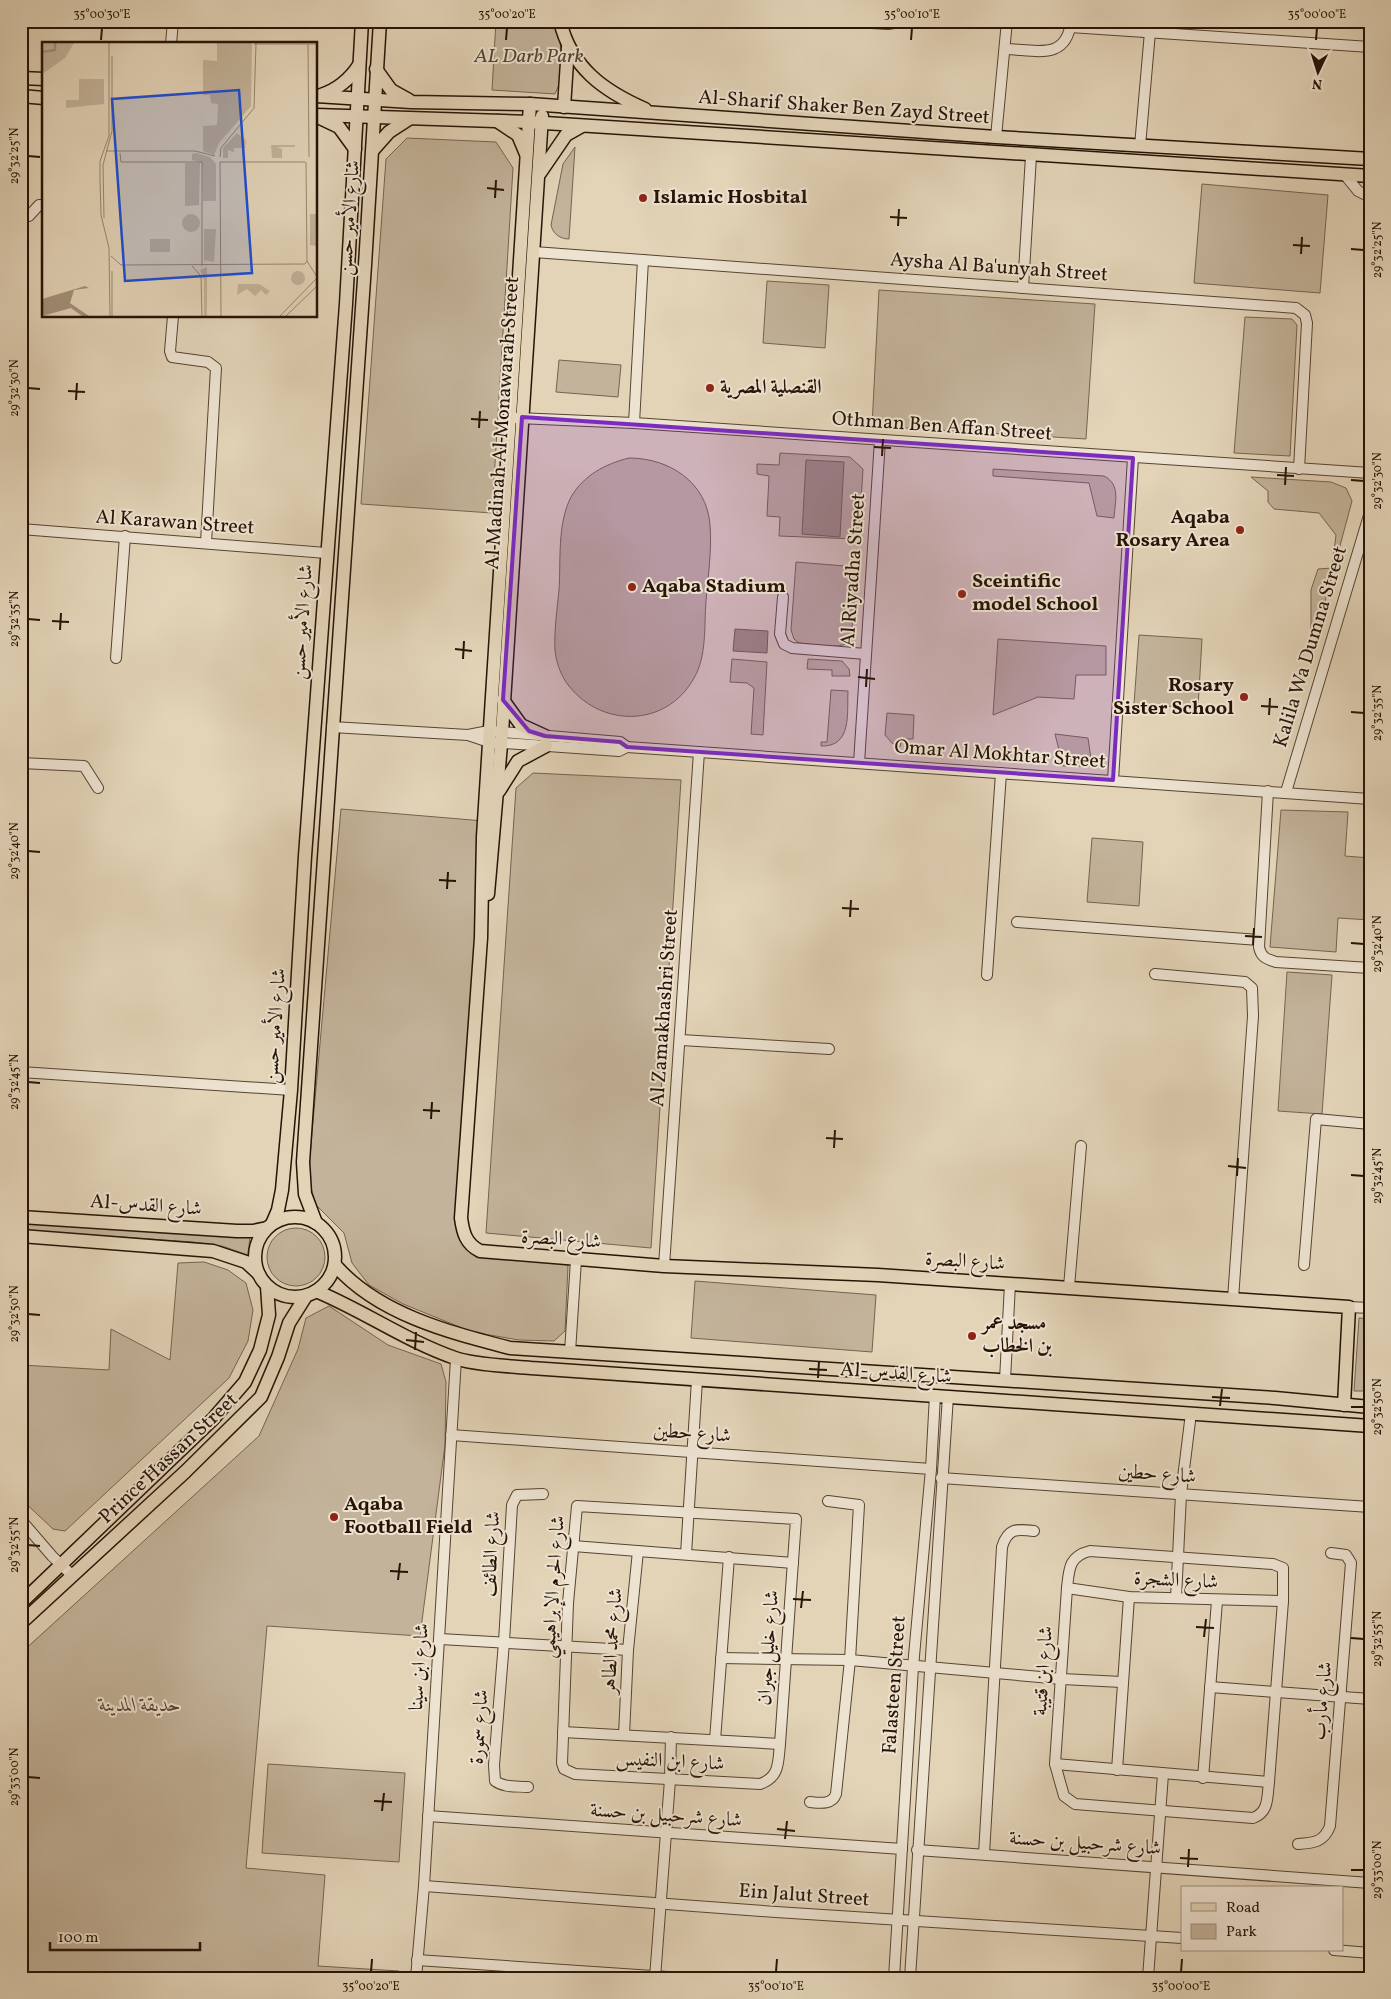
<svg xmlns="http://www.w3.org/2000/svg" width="1391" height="1999" viewBox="0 0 1391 1999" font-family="Vollkorn,Amiri,serif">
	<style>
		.green { fill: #c3b39a; stroke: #756350 }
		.water { fill: #a3927b; stroke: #715f4c }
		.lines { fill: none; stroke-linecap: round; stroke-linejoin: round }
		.minor-casing { stroke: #564332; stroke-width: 12 }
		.major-casing { stroke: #271306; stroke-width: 15 }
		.minor { stroke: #ede3d1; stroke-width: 10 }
		.major { stroke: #e3d4b8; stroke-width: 12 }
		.marked { fill: #7b2cbf; fill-opacity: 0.2; stroke: #7b2cbf; stroke-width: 4; stroke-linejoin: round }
		.ticks { fill: none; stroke: #271306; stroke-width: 2 }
		.poi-dot { fill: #8f2418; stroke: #ede3d1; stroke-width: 2 }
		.labels { text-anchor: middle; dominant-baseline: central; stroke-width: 4; stroke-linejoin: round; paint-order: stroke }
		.park-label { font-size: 20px; font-style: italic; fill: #564332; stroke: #ede3d1 }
		.street-label { font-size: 20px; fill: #271306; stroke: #ede3d1 }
		.poi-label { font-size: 20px; font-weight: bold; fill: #271306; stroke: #ede3d1; text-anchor: start }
		.inset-river { fill: none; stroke: #a3927b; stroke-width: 2.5 }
		.inset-road { fill: none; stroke: #988771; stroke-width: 1 }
		.view { fill: #1d4ed8; fill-opacity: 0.15; stroke: #1d4ed8; stroke-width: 2.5 }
		.inset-edge { fill: none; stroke: #271306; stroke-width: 2.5 }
		.neatline { fill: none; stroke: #271306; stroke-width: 2 }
		.ticks-label { font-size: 12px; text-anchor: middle; fill: #271306 }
	</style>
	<rect width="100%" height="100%" fill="#e3d4b8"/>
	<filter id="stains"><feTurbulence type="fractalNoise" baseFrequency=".004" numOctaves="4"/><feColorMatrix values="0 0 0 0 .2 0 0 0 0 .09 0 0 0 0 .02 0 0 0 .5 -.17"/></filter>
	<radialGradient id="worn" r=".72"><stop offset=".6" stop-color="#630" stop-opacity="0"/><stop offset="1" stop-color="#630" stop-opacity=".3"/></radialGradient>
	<g class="green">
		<path d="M496,21H556L565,71L555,94L492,90Z"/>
		<path d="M407,138L496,142L513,168L492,513L361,504L386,159Z"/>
		<path d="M575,147L569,239C560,239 553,234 551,225L563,164Z"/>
		<path d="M1202,184L1328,195L1320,293L1194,283Z"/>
		<path d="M767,281L829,285L825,348L763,343Z"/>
		<path d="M879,290L1095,304L1086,439L872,426Z"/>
		<path d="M1245,317L1292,319L1297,325L1290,456L1234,453Z"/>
		<path d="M559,360L621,365L618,397L556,392Z"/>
		<path d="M780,453L850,457L863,469L859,533L856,539L779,536L780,517L767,516L769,476L757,474V464L779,465Z"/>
		<path d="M629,458C669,458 707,482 710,525C712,550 708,576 706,601C704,626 707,656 694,678C666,729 598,728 566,682C560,673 556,661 555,650C554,631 557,610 559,590C561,561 557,524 571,497C584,475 605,464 629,458Z"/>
		<path d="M993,469L1104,476C1121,485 1115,501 1114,518L1097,516L1089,483L993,476Z"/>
		<path d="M1251,477L1331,482L1346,488L1352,501L1316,635L1311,633V590L1318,569L1332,568L1336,535L1319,513L1274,509L1268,502V491Z"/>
		<path d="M796,562L857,567L851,641C838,651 814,644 799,643L794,639L791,630Z"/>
		<path d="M1139,635L1202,639L1198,708L1134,704Z"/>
		<path d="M998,639L1106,646V675H1076L1074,699L1038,697L993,715Z"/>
		<path d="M732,659L767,662L763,735L751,734L754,688L747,683L730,682Z"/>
		<path d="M808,659L842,661L849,669L850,676H832V670L807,669Z"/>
		<path d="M831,690L848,691C847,714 852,747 821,746V742H827Z"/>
		<path d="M887,713L914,715L913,739H902L900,747L892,743L885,735Z"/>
		<path d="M1055,734L1088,738L1092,766H1063Z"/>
		<path d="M533,773L681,780L651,1248L486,1233L516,788Z"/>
		<path d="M341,809L484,821L460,1234L478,1254L561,1261L568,1266L565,1331L554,1341L519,1340L472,1332L403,1304L369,1285L352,1263L344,1233L316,1205L308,1178Z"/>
		<path d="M1281,810L1348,812L1345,856L1370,858V920L1338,918L1336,952L1270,947Z"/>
		<path d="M1092,838L1143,842L1139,906L1087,902Z"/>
		<path d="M1287,972L1332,975L1322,1114L1278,1111Z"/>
		<path d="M27,1223L250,1236L248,1255L222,1246L193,1242L21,1230V1224Z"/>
		<circle cx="296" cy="1257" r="29"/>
		<path d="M204,1262L228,1270L246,1283L253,1310L248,1341L229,1378L65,1531L53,1529L21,1499V1365L109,1370L111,1329L170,1360L178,1263Z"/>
		<path d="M695,1281L876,1295L872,1352L691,1338Z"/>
		<path d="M329,1306L388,1345L441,1364L446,1382L445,1445L420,1636L267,1626L246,1868L325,1875L318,1966L399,1971V1978H21V1653L259,1436L298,1349L306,1318Z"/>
		<path d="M1359,1318L1370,1319V1391H1354Z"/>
		<path d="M268,1764L405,1773L399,1862L262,1853Z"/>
	</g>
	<g class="water">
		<path d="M806,460L844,462L840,537L802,534Z"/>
		<path d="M735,629L768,631L767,653L733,651Z"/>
	</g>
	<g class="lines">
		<defs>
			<g id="minor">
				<path d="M839,21L888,24L905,21"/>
				<path d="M1070,27L1370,47"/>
				<path d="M171,44L173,21"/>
				<path d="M1006,49C1036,50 1067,61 1071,21"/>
				<path d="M996,137L1007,21"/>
				<path d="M1140,146L1150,32"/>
				<path d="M1345,175L1358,191L1370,197"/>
				<path d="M21,218L29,216L39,205H44"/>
				<path d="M534,252L1296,308L1305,315L1307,323L1299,469"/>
				<path d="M1023,288L1031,156"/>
				<path d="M173,316L170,351L172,357L208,362L216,368L206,543"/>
				<path d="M517,418L634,423L1370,473"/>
				<path d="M634,423L643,260"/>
				<path d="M21,529L326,553"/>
				<path d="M783,597L780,634L784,644L792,648L866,654"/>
				<path d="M116,658L125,536"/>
				<path d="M332,727L468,735L489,731L620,742L627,747L1370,799"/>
				<path d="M468,735L489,742L619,751L627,747"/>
				<path d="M21,763L84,766L98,788"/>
				<path d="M859,763L880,440"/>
				<path d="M1113,780L1133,458"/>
				<path d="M1268,791L1259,947C1261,957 1266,959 1276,962L1370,968"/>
				<path d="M1286,792L1370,512"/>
				<path d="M1017,922L1259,940"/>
				<path d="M1155,974L1245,982L1252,988L1253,1016L1233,1299"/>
				<path d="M987,975L1001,773"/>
				<path d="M681,1040L829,1049"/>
				<path d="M21,1072L291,1090"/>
				<path d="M1304,1265L1316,1119L1370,1124"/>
				<path d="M664,1266L699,752"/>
				<path d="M1069,1287L1081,1146"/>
				<path d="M1349,1307L1370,1308"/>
				<path d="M570,1352L576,1260"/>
				<path d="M1005,1380L1010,1284"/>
				<path d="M451,1435L931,1469"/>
				<path d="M941,1478L1370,1507"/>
				<path d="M577,1506L796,1519L780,1744C778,1762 780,1777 760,1784L575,1774L564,1769L562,1763L568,1603Z"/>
				<path d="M21,1520L52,1556L72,1575"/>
				<path d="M573,1546L793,1563"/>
				<path d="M1090,1551L1273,1564L1283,1568V1601L1269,1782C1267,1798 1269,1812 1253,1818L1075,1804L1064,1796L1055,1764L1067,1588C1069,1569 1069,1556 1090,1551Z"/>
				<path d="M686,1554L697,1380"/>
				<path d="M1067,1588L1129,1597L1283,1601"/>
				<path d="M1176,1598L1181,1494L1191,1413"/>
				<path d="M440,1639L628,1650"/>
				<path d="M721,1658L850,1660L1062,1679L1122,1682"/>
				<path d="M1210,1687L1370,1699"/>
				<path d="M563,1732L780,1744"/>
				<path d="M624,1735L628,1650L638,1551"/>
				<path d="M715,1740L729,1557"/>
				<path d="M1055,1764L1269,1782"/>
				<path d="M1117,1770L1129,1597"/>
				<path d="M1203,1778L1217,1601"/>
				<path d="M528,1787C516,1786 505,1788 495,1781L494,1765L504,1642L512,1505L517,1495L543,1494"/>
				<path d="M810,1802C820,1803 832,1805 836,1794L850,1660L859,1505L828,1501"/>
				<path d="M428,1816L902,1849"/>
				<path d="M1298,1844C1314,1843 1324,1842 1330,1826L1351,1563L1346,1555L1331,1553"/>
				<path d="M917,1850L1370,1883"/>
				<path d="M984,1854L1002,1547C1008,1528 1016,1529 1034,1531"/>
				<path d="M424,1886L776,1912L1182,1938"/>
				<path d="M1334,1950L1370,1953"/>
				<path d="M417,1960L683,1978"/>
				<path d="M416,1978L424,1886L456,1359"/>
				<path d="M655,1978L670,1780L671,1737"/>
				<path d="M894,1978L913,1667L931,1469L935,1395"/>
				<path d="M910,1978L948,1396"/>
				<path d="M1148,1978L1163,1774"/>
			</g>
			<g id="major">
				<path d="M560,21C571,68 604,91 645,109"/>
				<path d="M376,69L391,90L409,100"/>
				<path d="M21,78L44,79"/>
				<path d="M321,95C336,90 350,79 359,65"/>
				<path d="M21,96L44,98"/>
				<path d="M316,96L411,102L530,104L996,137L1370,159"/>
				<path d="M530,104L483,837L481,938L461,1218C463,1233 466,1244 480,1251L664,1266L878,1275L1349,1307L1344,1405"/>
				<path d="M564,107L568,47"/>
				<path d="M316,115L529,122L1370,176"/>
				<path d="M318,117L339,127L355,149"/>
				<path d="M497,121L518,135L526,154"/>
				<path d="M373,150L389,132L409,119"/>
				<path d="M540,173L566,135L582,126"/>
				<path d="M503,700L521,725L545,736"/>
				<path d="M499,791L518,761L546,746"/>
				<path d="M488,894L502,733L542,116"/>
				<circle cx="295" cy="1257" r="40"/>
				<path d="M21,1217L237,1231H253L267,1228"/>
				<path d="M316,1223L305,1194L303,1162L365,265L380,21"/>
				<path d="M272,1224L278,1210L282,1190L291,1090L305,856L346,304L362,21"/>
				<path d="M21,1236L213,1251L246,1262L258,1273"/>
				<path d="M335,1265C378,1314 448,1332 510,1348L1275,1398L1370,1407"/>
				<path d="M316,1291C364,1311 406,1341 455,1358C474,1365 510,1366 531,1368L1370,1426"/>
				<path d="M21,1603L213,1419L245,1382L260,1350L269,1315L267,1286"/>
				<path d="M21,1623L185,1472L261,1397L278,1357L289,1323L306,1296"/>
			</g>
		</defs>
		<use href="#minor" class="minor-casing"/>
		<use href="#major" class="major-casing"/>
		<use href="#minor" class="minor"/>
		<use href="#major" class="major"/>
	</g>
	<path class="marked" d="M522,417L1133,458L1113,780L627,747L620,742L545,736L529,731L503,700Z"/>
	<path class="ticks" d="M101,40L102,28M506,40L507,28M911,40L912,28M1316,40L1317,28M28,156L40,157M487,188L504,190M495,198L496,180M890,217L907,218M898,226L899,209M1293,245L1310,246M1351,249L1364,250M1301,254L1302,237M28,388L40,389M68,391L85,392M76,400L77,383M471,419L488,420M479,428L480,411M874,447L891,448M882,456L883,439M1277,475L1294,476M1351,480L1364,481M1285,485L1286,467M28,619L40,620M52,621L69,622M60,630L61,613M455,649L472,651M463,659L464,641M858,677L875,679M866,687L867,669M1261,706L1278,707M1351,712L1364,713M1269,715L1270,698M28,851L40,852M439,880L456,881M447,889L448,872M842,908L859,909M850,917L851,900M1245,936L1262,937M1351,943L1364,944M1253,945L1254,928M28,1082L40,1083M423,1110L440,1111M431,1119L432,1102M826,1138L843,1139M834,1148L835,1130M1228,1166L1246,1168M1351,1175L1364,1176M1237,1176L1238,1158M28,1314L40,1315M406,1340L424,1342M415,1350L416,1332M809,1369L827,1370M818,1378L819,1361M1212,1397L1230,1398M1220,1406L1222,1389M1351,1407H1364M28,1545L40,1546M390,1571L408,1572M398,1580L400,1563M793,1599L811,1600M801,1608L803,1591M1196,1627L1214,1628M1204,1637L1206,1619M1351,1638L1364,1639M28,1777L40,1778M374,1801L392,1802M382,1811L384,1793M777,1829L795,1831M785,1839L787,1821M1180,1858L1198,1859M1188,1867L1189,1849M1351,1870H1364M371,1972L372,1959M776,1972L777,1959M1181,1972L1182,1959"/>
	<g class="poi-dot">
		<circle cx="643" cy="198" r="5"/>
		<circle cx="710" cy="388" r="5"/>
		<circle cx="1240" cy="530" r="5"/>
		<circle cx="632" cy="587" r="5"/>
		<circle cx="962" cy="594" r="5"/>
		<circle cx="1244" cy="697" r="5"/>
		<circle cx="972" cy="1336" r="5"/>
		<circle cx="334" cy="1517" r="5"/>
	</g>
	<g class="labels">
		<g class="park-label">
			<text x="529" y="57">AL Darb Park</text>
			<text x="140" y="1706">حديقة المدينة</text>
		</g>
		<g class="street-label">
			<text transform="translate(844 108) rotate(4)">Al-Sharif Shaker Ben Zayd Street</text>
			<text transform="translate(350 218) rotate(-86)">شارع الأمير حسن</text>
			<text transform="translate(999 268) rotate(4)">Aysha Al Ba'unyah Street</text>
			<text transform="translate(503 423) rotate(-86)">Al Madinah Al Monawarah Street</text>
			<text transform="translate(942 427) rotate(4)">Othman Ben Affan Street</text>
			<text transform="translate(175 523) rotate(4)">Al Karawan Street</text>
			<text transform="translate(854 570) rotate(-86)">Al Riyadha Street</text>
			<text transform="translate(303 622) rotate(-86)">شارع الأمير حسن</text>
			<text transform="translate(1311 647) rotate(-73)">Kalila Wa Dumna Street</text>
			<text transform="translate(1000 755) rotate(4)">Omar Al Mokhtar Street</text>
			<text transform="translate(665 1008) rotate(-86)">Al Zamakhashri Street</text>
			<text transform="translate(276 1026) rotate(-86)">شارع الأمير حسن</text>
			<text transform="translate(146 1206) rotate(4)">Al-شارع القدس</text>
			<text transform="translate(561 1240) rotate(4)">شارع البصرة</text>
			<text transform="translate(965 1262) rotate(4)">شارع البصرة</text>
			<text transform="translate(896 1374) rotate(4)">Al-شارع القدس</text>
			<text transform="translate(692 1434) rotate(4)">شارع حطين</text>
			<text transform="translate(169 1459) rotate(-43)">Prince Hassan Street</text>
			<text transform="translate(1157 1475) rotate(4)">شارع حطين</text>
			<text transform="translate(492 1554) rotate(-87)">شارع الطائف</text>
			<text transform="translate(1176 1581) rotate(3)">شارع الشجرة</text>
			<text transform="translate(554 1587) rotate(-86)">شارع الحرم الإبراهيمي</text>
			<text transform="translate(613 1641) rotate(-86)">شارع محمد الطاهر</text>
			<text transform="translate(769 1648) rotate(-86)">شارع خليل جبران</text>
			<text transform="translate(420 1667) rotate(-86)">شارع ابن سينا</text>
			<text transform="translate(1044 1671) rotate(-86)">شارع ابن قتيبة</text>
			<text transform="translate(895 1685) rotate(-86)">Falasteen Street</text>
			<text transform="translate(1323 1701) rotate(-85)">شارع مأرب</text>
			<text transform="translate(480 1727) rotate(-86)">شارع سمورة</text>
			<text transform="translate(670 1762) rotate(3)">شارع ابن النفيس</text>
			<text transform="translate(666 1816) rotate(4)">شارع شرحبيل بن حسنة</text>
			<text transform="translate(1085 1844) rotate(4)">شارع شرحبيل بن حسنة</text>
			<text transform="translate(804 1896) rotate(4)">Ein Jalut Street</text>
		</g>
		<g class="poi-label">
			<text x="653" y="198">Islamic Hosbital</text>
			<text x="720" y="388">القنصلية المصرية</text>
			<text x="1230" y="518" text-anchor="end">Aqaba<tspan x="1230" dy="23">Rosary Area</tspan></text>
			<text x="972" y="582">Sceintific<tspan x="972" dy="23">model School</tspan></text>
			<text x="642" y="587">Aqaba Stadium</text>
			<text x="1234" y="686" text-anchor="end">Rosary<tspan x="1234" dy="23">Sister School</tspan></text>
			<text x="982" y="1324">مسجد عمر<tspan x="982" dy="23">بن الخطاب</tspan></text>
			<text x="344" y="1505">Aqaba<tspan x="344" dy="23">Football Field</tspan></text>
		</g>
	</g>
	<g transform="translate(42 42)">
		<rect width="275" height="275" fill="#e3d4b8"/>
		<path d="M0,1H32L23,16L0,32ZM175,1H210L209,64L177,101L172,113L161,109V84L175,83L176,62L169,61L168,53H161V18L175,19ZM37,37H62V62L24,66V58H37ZM195,91L204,98L203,106H192V110L186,108V116H181V106ZM229,103H253V105H235L240,107V116H230ZM154,111L168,115L174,122V159H161L160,121L150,118V112ZM143,121H158L157,163L143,164ZM140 181a9 9 0 1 1 18 0a9 9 0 1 1-18 0ZM268,172H275V204L268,203ZM162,187H174L172,220L162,218ZM108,197H128V210H108ZM165,225V274H162V238L158,228ZM249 236a7 7 0 1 1 14 0a7 7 0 1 1-14 0ZM217,242L228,249L224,253L219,248L213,254L205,247L195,253L196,242Z" fill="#c3b39a"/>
		<path d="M43,244L47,246L32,248L28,261L47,274H40L29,266L0,274V257Z" fill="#a3927b"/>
		<path class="inset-river" d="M0,10L13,8V1"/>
		<path class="inset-road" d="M67,1V94L58,119V137L59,173L67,206L68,274M212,2H275M266,2L267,115M64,109H153L173,114M78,111L79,120H160V224M178,115L179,106L212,66L214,1M178,120L179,274M178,120H263M264,120L265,219L275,235M62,176L61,123L70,89V14M69,214L79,223L263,222L265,219M150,224L159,234L160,274M70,229V274M238,274L275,236M244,274L275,244"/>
		<path class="view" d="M197,48L210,231L83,239L70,57Z"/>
		<rect width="275" height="275" class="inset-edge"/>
	</g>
	<rect width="1391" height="1999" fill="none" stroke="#e3d4b8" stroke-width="55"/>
	<rect x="1181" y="1886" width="162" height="65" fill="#ede3d1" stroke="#9e9080"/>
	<rect x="1191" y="1903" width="25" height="8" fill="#e3d4b8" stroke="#9e9080"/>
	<text x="1226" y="1912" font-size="15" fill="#271306">Road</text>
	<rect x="1191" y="1924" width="25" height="15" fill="#c3b39a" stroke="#9e9080"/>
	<text x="1226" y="1936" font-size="15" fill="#271306">Park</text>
	<g transform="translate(1318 72) rotate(184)" stroke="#ede3d1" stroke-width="4" paint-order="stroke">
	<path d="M0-4L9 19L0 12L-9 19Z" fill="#271306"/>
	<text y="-8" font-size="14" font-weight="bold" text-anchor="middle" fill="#271306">N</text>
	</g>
	<path d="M50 1942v8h150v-8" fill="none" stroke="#271306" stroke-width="2.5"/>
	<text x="58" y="1942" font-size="15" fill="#271306" stroke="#ede3d1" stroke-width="4" paint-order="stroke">100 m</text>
	<rect x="28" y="28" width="1336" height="1944" class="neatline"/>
	<g class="ticks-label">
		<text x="102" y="18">35°00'30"E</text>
		<text x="507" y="18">35°00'20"E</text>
		<text x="912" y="18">35°00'10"E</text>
		<text x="1317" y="18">35°00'00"E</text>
		<text transform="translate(14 156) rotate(-90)" y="4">29°32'25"N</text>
		<text transform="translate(1377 250) rotate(-90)" y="4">29°32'25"N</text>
		<text transform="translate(14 388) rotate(-90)" y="4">29°32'30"N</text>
		<text transform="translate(1377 481) rotate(-90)" y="4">29°32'30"N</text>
		<text transform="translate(14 619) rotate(-90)" y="4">29°32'35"N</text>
		<text transform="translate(1377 713) rotate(-90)" y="4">29°32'35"N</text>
		<text transform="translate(14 851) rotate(-90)" y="4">29°32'40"N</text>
		<text transform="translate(1377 944) rotate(-90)" y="4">29°32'40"N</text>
		<text transform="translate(14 1082) rotate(-90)" y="4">29°32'45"N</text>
		<text transform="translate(1377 1176) rotate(-90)" y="4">29°32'45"N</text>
		<text transform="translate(14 1314) rotate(-90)" y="4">29°32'50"N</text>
		<text transform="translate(1377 1407) rotate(-90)" y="4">29°32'50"N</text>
		<text transform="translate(14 1545) rotate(-90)" y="4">29°32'55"N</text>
		<text transform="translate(1377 1639) rotate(-90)" y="4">29°32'55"N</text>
		<text transform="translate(14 1777) rotate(-90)" y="4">29°33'00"N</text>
		<text transform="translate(1377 1870) rotate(-90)" y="4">29°33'00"N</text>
		<text x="371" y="1990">35°00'20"E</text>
		<text x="776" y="1990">35°00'10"E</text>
		<text x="1181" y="1990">35°00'00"E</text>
	</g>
	<rect width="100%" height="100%" filter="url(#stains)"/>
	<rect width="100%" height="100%" fill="url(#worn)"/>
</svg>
